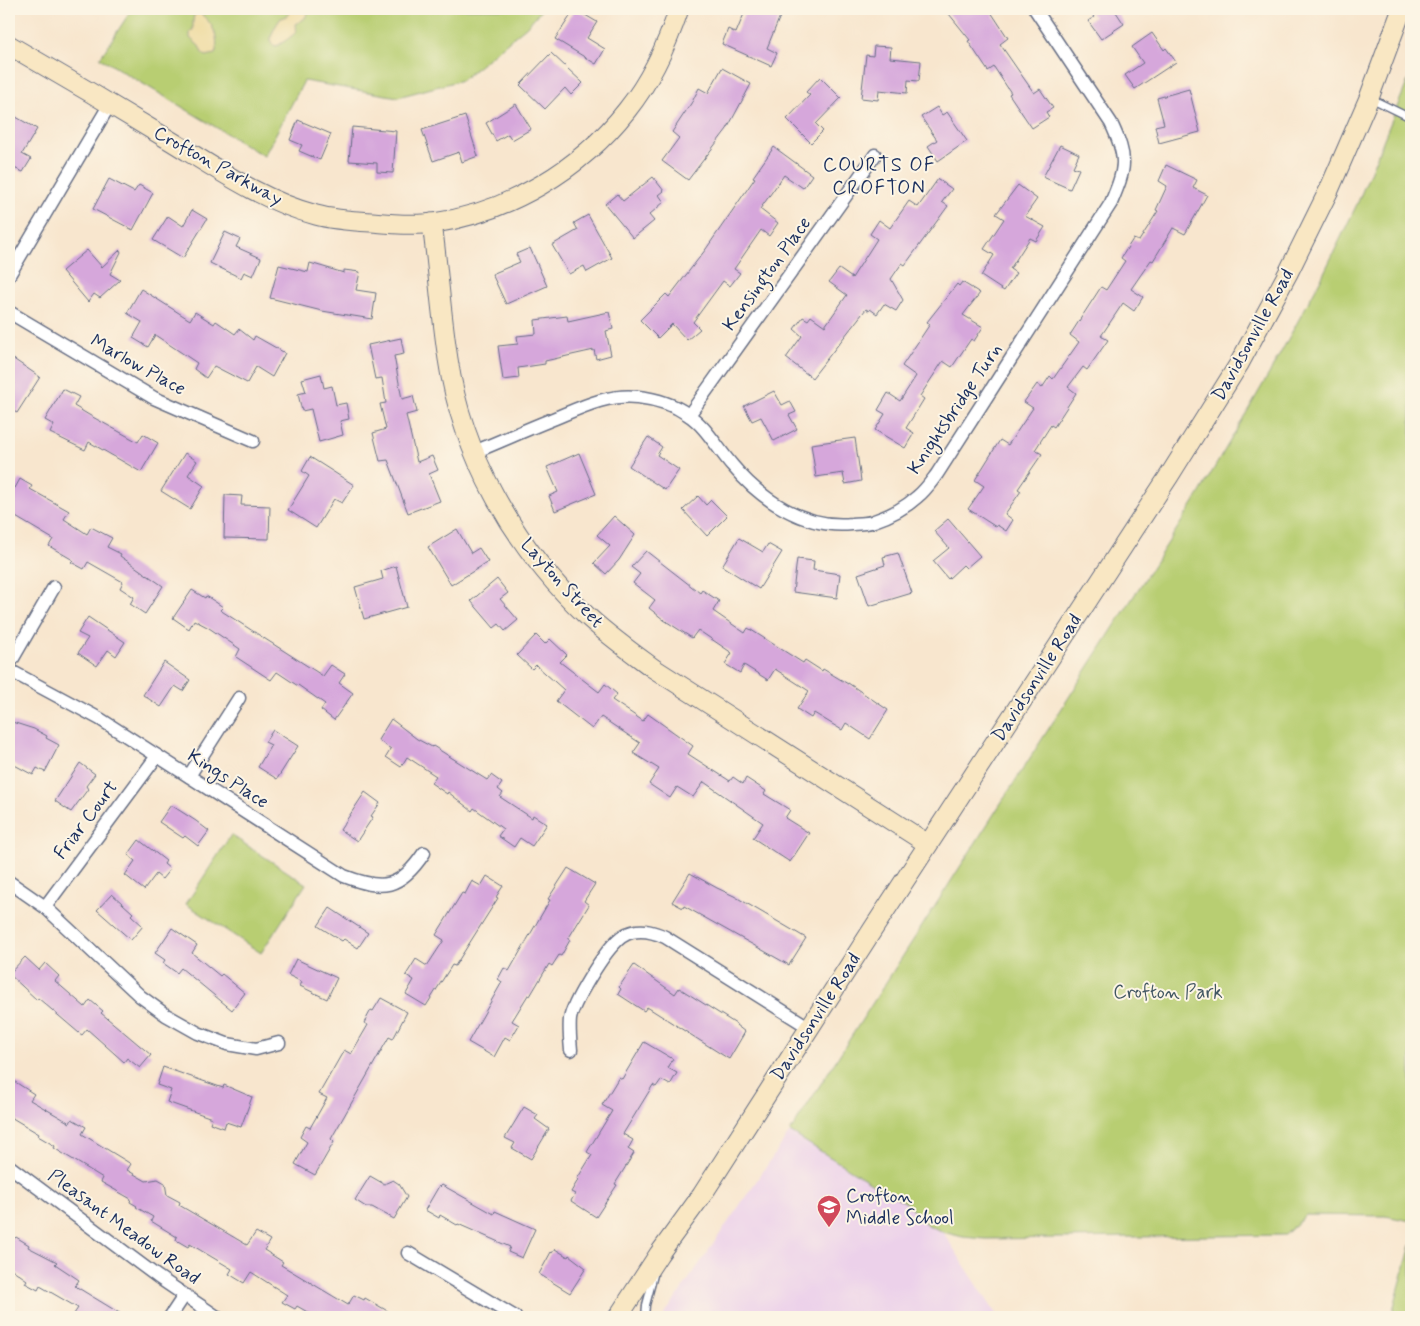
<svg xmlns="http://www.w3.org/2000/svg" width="1420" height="1326" viewBox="0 0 1420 1326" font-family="Mynerve,sans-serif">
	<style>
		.built { fill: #ecd1ea }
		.green { fill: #b8ce72; stroke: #6a7e68 }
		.sand { fill: #eeda9e; stroke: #84847e }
		.building { fill: #d6a7db }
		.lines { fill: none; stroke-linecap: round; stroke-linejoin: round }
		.lane-casing { stroke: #686f85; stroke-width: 9 }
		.street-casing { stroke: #686f85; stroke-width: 15 }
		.secondary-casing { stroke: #686f85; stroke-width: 21 }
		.lane { stroke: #fff; stroke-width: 6 }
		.street { stroke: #fff; stroke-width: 12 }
		.secondary { stroke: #f9e7c3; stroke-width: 19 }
		.labels { text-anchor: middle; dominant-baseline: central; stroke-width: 4; stroke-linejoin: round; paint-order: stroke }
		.street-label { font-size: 19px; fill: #1b2f5e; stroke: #fcf5e5 }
		.park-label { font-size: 19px; fill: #425763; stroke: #fcf5e5 }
		.poi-label { font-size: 19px; fill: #1b2f5e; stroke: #fcf5e5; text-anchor: start }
		.neighbourhood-label { font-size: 20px; letter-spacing: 1px; fill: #1b2f5e; stroke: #fcf5e5 }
	</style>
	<rect width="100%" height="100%" fill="#fcf5e5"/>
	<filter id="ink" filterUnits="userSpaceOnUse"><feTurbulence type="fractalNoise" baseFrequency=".02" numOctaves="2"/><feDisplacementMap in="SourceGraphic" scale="10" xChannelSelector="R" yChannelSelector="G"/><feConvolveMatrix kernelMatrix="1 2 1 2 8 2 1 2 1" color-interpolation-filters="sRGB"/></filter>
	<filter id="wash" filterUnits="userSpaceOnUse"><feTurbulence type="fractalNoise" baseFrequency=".0096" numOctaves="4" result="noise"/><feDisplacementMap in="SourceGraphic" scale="20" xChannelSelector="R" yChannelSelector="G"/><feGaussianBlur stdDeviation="1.12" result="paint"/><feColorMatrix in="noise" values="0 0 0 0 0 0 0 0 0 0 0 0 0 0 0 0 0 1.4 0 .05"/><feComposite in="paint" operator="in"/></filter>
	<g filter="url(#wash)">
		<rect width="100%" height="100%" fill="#f8e6ce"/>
		<path class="built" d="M790,1132L884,1191L907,1203L926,1224L943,1232L998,1317H663Z"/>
		<g class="green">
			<path d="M132,9H542L527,26L462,80L398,97L304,81L264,156L100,58Z"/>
			<path d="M1411,73V1221L1385,1216L1306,1215L1285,1235L985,1239L963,1237L943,1232L926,1224L907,1203L884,1191L790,1132L1198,496L1269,374L1321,279L1358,202Z"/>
			<path d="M231,835L306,884L261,953L186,904Z"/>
			<path d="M1411,1245V1317H1391Z"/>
		</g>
		<g class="sand">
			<path d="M291,9H306L308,13L304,19L296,24C296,26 297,29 296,32C295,34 279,46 275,46L271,43C270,34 276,25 281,18L289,15Z"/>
			<path d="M199,13C213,22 220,38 215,54L206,56L202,53L199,46L190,38V32L193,30V21L194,15Z"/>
		</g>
		<g id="blocks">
			<g class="building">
				<path d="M575,9L597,22L587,38L605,49L596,64L555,39Z"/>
				<path d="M746,9H783L767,48L777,53L771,66L722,44L728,29L736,33Z"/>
				<path d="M945,9H989L1008,38L1000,44L1034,93L1040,89L1053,108L1046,112L1049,117L1032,128L1009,94L1011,93L994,67L988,71L968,41L970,40Z"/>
				<path d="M1088,9H1114L1124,24L1101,39L1088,21L1094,17Z"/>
				<path d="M1152,33L1164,50L1166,48L1176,62L1135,89L1125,75L1143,63L1132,47Z"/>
				<path d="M874,46L891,47L890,58L921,61L919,81L908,80L907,93L879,90L878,100L861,98L866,55L873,56Z"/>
				<path d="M551,53L583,83L571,95L565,88L545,109L520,85Z"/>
				<path d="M722,68L751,84L727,129L688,180L662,161L679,138L672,132L692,102L699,88L708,93Z"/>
				<path d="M820,77L841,98L816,124L823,131L811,143L787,119L810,95L806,92Z"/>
				<path d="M1189,89L1200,132L1159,143L1155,126L1164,124L1157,98Z"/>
				<path d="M516,104L531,129L512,140L508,134L496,141L486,123Z"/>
				<path d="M937,107L942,115L947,112L967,141L938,161L928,146L937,140L921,117Z"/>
				<path d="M9,113L37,129L22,154L31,159L23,172L14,168L9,177Z"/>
				<path d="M465,116L478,156L462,162L459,152L433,161L422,130Z"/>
				<path d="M298,120L331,134L320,160L299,151L302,145L290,140Z"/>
				<path d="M352,127L396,131L393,173L377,172V163L349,161Z"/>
				<path d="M1060,145L1079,154L1073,167L1079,169L1070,189L1043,177Z"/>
				<path d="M774,147L812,175L803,188L784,175L760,209L778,223L769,236L761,230L734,269L740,273L730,286L723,281L693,322L700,329L687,340L672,324L658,338L640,320L666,294L669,297L706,249L755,178L753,177Z"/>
				<path d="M1166,165L1197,180L1193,188L1207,195L1185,234L1173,228L1153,261L1151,260L1131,289L1143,297L1134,311L1123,303L1101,336L1108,340L1087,370L1083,367L1068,387L1076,393L1054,427L1051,425L1035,450L1042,454L1018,489L1021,491L1005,514L1013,520L1006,531L997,525L996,527L968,509L984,486L975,480L1000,440L1008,445L1033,408L1024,402L1037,384L1042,388L1050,376L1053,379L1079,342L1070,335L1101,287L1106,290L1125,261L1121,258L1133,239L1139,241L1158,211L1156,210L1167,186L1159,181Z"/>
				<path d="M653,177L664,191L659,195L664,202L649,215L654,221L633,238L605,204L617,194L623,201Z"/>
				<path d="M109,179L134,192L139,185L153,193L133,230L93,209Z"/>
				<path d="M938,179L952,189L942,202L948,206L905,265L902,263L891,279L903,300L896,311L884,304L877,314L870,309L869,311L866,309L812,378L786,358L802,336L794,329L803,317L808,320L811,316L825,326L847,295L829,282L839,269L852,278L877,239L870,234L879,220L890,228L909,201L918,207Z"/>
				<path d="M1018,185L1037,199L1025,216L1045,227L1036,241L1030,238L1010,269L1016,273L1004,291L981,276L994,255L984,249L1004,219L996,214Z"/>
				<path d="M192,210L207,219L183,258L153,240L168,216L183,226Z"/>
				<path d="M588,215L612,258L587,272L584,266L569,274L552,245L578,230L574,223Z"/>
				<path d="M225,232L240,239L236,247L261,258L253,276L244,272L241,278L210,263Z"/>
				<path d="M530,248L547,286L506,304L492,274L520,262L516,254Z"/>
				<path d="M87,250L102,267L120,250L121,252L110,274L120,280L100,298L94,294L88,302L62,271Z"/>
				<path d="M310,263L344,273V270L360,272L356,290L376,293L372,319L322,311L270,298L279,265L308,272Z"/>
				<path d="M962,282L980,293L963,315L983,327L974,341L971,339L952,367L943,361L920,396L924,399L906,428L914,433L905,448L875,430L885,414L878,410L888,393L900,401L916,376L902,366L930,324L927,322L957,284L959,286Z"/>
				<path d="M141,289L190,320L195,312L214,324L216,321L235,334L239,329L253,340L255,336L285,353L272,377L256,367L247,383L214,366L206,378L194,369L197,363L155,335L148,347L133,338L142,322L127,313Z"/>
				<path d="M609,312L613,329L606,331L611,355L596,359L594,350L545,361V364L518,368L519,378L503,380L498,346L518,344L517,336L536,334L535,320L567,316L568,321Z"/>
				<path d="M401,338L404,354L394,356L402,399L413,396L417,412L406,415L417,462L432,456L438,470L429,474L440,501L408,513L388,460L380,461L373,433L386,429L380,404L386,403L382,378L375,379L368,345Z"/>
				<path d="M9,356L40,377L17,413L9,408V392L15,383L9,379Z"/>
				<path d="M321,374L324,388L332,386L336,405L346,403L349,419L340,421L343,435L319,442L311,409L302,411L298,394L306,392L302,379Z"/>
				<path d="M63,389L79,397L74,406L89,415L138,442L143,434L158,443L141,472L89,442L85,450L50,433L54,425L45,420Z"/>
				<path d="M774,391L782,405L790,401L796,412L789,415L797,429L774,441L761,417L752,421L744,406Z"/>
				<path d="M648,437L662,447L657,455L679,470L665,490L629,466Z"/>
				<path d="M855,438L861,481L845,484L843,473L816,477L811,444Z"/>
				<path d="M185,453L197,461L188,475L204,486L190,509L161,491Z"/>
				<path d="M579,453L596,494L555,511L549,496L558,492L547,467Z"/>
				<path d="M310,457L354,485L342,503L334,499L316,528L288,510L309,476L302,471Z"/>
				<path d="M20,479L32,486L30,489L69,511L64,519L87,534L91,527L112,538L107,547L121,554L120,556L163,586L145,614L130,604L134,597L120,588L123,582L88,562L84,569L71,562L73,560L49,546L53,539L9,513V485L15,488Z"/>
				<path d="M225,495L242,496L241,505L270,506L269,539L224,538Z"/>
				<path d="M698,496L706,505L711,500L727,516L707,536L683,510Z"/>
				<path d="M614,516L635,535L619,560L606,574L594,563L610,546L597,535Z"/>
				<path d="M948,519L980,556L966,568L963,565L948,579L933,561L949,548L934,531Z"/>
				<path d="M457,529L471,553L479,548L488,562L451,585L428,547Z"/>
				<path d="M739,538L763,552L768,544L782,552L759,589L722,566Z"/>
				<path d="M646,551L700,593L702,590L719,601L713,611L745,633L748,628L803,663L805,660L822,671L823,669L848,684V683L888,710L870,739L846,723L842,730L814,713L811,718L797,709L809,691L775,669L768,680L744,665L740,673L725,664L732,653L698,630L692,638L664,620L649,608L655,600L633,583L640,574L631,567Z"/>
				<path d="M898,553L912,593L869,606L858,574L885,565L883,557Z"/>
				<path d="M797,559L814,561L813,570L840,574L837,598L793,592Z"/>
				<path d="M396,566L407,607L364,619L355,587L383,579L381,571Z"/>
				<path d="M497,579L508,593L500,599L518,620L505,631L499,624L494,628L471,601Z"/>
				<path d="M192,590L205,598L206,596L211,599L223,607L220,610L323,676L331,665L345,674L339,683L353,693L334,720L321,710L325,704L298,685V686L277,672L271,680L236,657L240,649L209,628L194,620L189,629L173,618Z"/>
				<path d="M88,617L125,642L116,656L108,650L97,666L78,653L88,638L78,633Z"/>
				<path d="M536,635L545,644L550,639L567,655L560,662L599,692L605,684L617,694L612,700L643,721L648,714L693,746L688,754L730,781L733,777L743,784L746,778L766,791L764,794L790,810L785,818L809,833L790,862L753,838L763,823L704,782L693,797L677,787L670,798L649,784L659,769L633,753L640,743L601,717L592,729L556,701L564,690L536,665L532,669L517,655Z"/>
				<path d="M164,662L190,680L183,691L175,686L161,707L143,695Z"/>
				<path d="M391,719L417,739L432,747L433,746L487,780L491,775L502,783L498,789L503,793L500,797L532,818L533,815L547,824L532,846L520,838L514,847L498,836L503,829L474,808L472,811L448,792L447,794L431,783L436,776L407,757L401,767L386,757L391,749L378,740Z"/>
				<path d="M9,721L34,729L47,736L46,738L59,745L45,772L37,768L33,775L9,762Z"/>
				<path d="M273,730L298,746L277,779L258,767L271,745L265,742Z"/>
				<path d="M80,763L95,774L86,786L88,789L71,812L55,801Z"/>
				<path d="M365,792L380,803L371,816L373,817L357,841L340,830Z"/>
				<path d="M171,805L196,821L209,831L198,846L185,836L183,838L159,822Z"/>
				<path d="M139,840L166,861L164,864L170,869L162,879L156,874L144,890L125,875L135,861L128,855Z"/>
				<path d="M568,868L595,884L584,901L589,905L568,939L570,940L561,956L559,955L552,966L549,964L530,996L528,995L512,1021L519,1025L510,1040L505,1037L494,1057L468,1042L502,982L498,979L504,968L509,971L550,900L548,899Z"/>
				<path d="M690,873L717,888L734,896L806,938L789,965L684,906L683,908L672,902Z"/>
				<path d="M487,876L503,886L496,897L498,898L455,966L452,965L426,1006L406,994L414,980L406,975L416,959L427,966L444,940L436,935L462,893L465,894L472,881L481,886Z"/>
				<path d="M112,894L133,913L131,915L143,926L131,940L97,910Z"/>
				<path d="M330,908L368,933L358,948L344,939L342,941L318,926Z"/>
				<path d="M172,928L197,945L192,953L220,976L222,974L245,993L232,1010L181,968L177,973L163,963L165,960L155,953Z"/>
				<path d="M25,957L39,970L45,963L59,976L55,981L85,1007L90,1000L103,1011L101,1013L151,1055L140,1068L127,1058L124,1062L87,1029L82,1035L79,1033L38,998L37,1000L9,974Z"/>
				<path d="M296,959L337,978L327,999L300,986L302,982L288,975Z"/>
				<path d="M634,965L675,994L679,988L736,1024V1025L745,1032L729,1059L647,1007L644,1011L618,994L621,989L619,987Z"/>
				<path d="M381,998L407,1012L393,1039L389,1037L331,1139L334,1142L315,1175L295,1164L307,1142L300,1137L306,1126L310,1128L327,1098L319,1094L344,1050L351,1054L368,1025L364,1023L371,1010L373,1011Z"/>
				<path d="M644,1042L673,1059L668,1068L677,1073L670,1085L661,1080L656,1087L653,1085L623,1134L633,1140L628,1149L634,1153L615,1184L617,1185L596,1217L571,1201L575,1194L571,1192L578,1180L577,1179L592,1155L587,1152L612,1111L602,1105L619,1077L622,1079Z"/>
				<path d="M163,1067L223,1088L224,1085L252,1097L241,1127L226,1122L224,1128L210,1123L212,1118L167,1102L171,1090L157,1085Z"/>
				<path d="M9,1078L34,1094L30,1100L70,1123L72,1119L86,1127L82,1134L131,1164L127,1170L146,1181L158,1179L165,1183L167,1195L180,1202L179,1205L247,1245L256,1232L270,1240L264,1250L283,1262L281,1265L348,1305L354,1295L364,1300L365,1298L398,1317H316L297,1306L295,1309L282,1302L287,1295L251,1272L244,1283L229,1274L232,1269L190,1244L188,1247L176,1240L177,1237L151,1221L153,1217L136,1207L137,1206L130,1202L131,1199L101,1182L103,1178L54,1148L55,1146L38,1136L39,1134L9,1116Z"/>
				<path d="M524,1107L538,1115L535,1119L549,1129L531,1159L512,1148L515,1143L505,1138Z"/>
				<path d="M370,1176L384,1184L393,1180L399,1184L407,1197L394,1219L372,1207H366L355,1200Z"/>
				<path d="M442,1185L494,1214L495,1211L535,1229L522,1258L508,1252L510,1247L458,1224L457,1225L440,1215L439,1218L425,1210L439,1186L440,1187Z"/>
				<path d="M9,1236L14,1239L16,1237L29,1245L28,1247L57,1262L55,1264L79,1280L75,1286L126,1317H72L78,1308L40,1286L38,1290L25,1283L27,1280L9,1267Z"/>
				<path d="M555,1249L568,1257L569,1255L586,1268L570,1293L539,1274L551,1252L552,1253Z"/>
			</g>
		</g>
	</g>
	<g filter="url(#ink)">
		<use href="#blocks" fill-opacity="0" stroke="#686f85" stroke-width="1"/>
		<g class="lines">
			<defs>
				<g id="lane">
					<path d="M1370,98L1411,118"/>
					<path d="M645,1317L646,1305L654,1275"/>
				</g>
				<g id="street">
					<path d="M9,275L110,104"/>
					<path d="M9,312L154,398L253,441"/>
					<path d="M689,415L875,155"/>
					<path d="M474,452C499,442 523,431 548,421C576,410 606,393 638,397C655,399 673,404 687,414C706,426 717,448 732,465C761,500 805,529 852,524C859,523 868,524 874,521C889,516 906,507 917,497C925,491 931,482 937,474L1111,203C1126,167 1128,159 1111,123L1035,9"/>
					<path d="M9,665L54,587"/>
					<path d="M9,670L100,719L344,876C383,891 400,889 424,853"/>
					<path d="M189,776L239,698"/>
					<path d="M9,882L45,907L140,996L166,1015L198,1033L227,1044L256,1049L279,1043"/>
					<path d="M45,907L157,756"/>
					<path d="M571,1050C570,1039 569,1029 570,1019C573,1002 601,958 613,945C618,939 624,934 632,932C644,929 654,932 665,937L810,1028"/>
					<path d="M9,1166L158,1277L217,1317"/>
					<path d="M408,1253L515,1317"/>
					<path d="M170,1317L184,1296"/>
				</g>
				<g id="secondary">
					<path d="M9,45C63,76 117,108 171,141C217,169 263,201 316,215C334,220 354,221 372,222C392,224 414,226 434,223C509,212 580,170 627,110C651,80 667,45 679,9"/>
					<path d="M432,223C438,268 441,314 448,359C462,455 515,547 585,614C606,634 630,651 653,668L928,844"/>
					<path d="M618,1317L659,1254L702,1195L873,929L1169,476L1239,364L1288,273L1329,190L1369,98L1402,9"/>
				</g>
			</defs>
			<use href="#lane" class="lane-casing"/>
			<use href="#street" class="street-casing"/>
			<use href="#secondary" class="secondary-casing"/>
			<use href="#lane" class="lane"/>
			<use href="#street" class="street"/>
			<use href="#secondary" class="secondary"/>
		</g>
	</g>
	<defs>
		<symbol id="school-pin" viewBox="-11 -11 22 30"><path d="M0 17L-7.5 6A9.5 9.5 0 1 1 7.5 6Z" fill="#d1495b" stroke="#fcf5e5"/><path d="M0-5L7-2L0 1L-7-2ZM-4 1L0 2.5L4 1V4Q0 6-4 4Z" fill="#fff"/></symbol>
	</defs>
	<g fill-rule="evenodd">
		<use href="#school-pin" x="815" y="1193" width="28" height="38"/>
	</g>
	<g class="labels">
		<g class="street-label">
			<text transform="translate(218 166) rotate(29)">Crofton Parkway</text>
			<text transform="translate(767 274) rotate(-54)">Kensington Place</text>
			<text transform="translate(1253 335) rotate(-61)">Davidsonville Road</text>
			<text transform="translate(138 365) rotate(29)">Marlow Place</text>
			<text transform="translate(955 409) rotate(-56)">Knightsbridge Turn</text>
			<text transform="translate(562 583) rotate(48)">Layton Street</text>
			<text transform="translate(1037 678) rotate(-57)">Davidsonville Road</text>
			<text transform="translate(228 779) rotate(33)">Kings Place</text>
			<text transform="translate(86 820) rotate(-53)">Friar Court</text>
			<text transform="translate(816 1017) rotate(-57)">Davidsonville Road</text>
			<text transform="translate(124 1227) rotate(36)">Pleasant Meadow Road</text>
		</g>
		<g class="park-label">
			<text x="1168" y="992">Crofton Park</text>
		</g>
		<g class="poi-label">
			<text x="846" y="1196">Crofton<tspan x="846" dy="22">Middle School</tspan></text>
		</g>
		<g class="neighbourhood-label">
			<text x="879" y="165">COURTS OF<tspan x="879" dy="23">CROFTON</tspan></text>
		</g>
	</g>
	<rect width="1420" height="1326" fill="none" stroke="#fcf5e5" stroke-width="30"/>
</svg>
